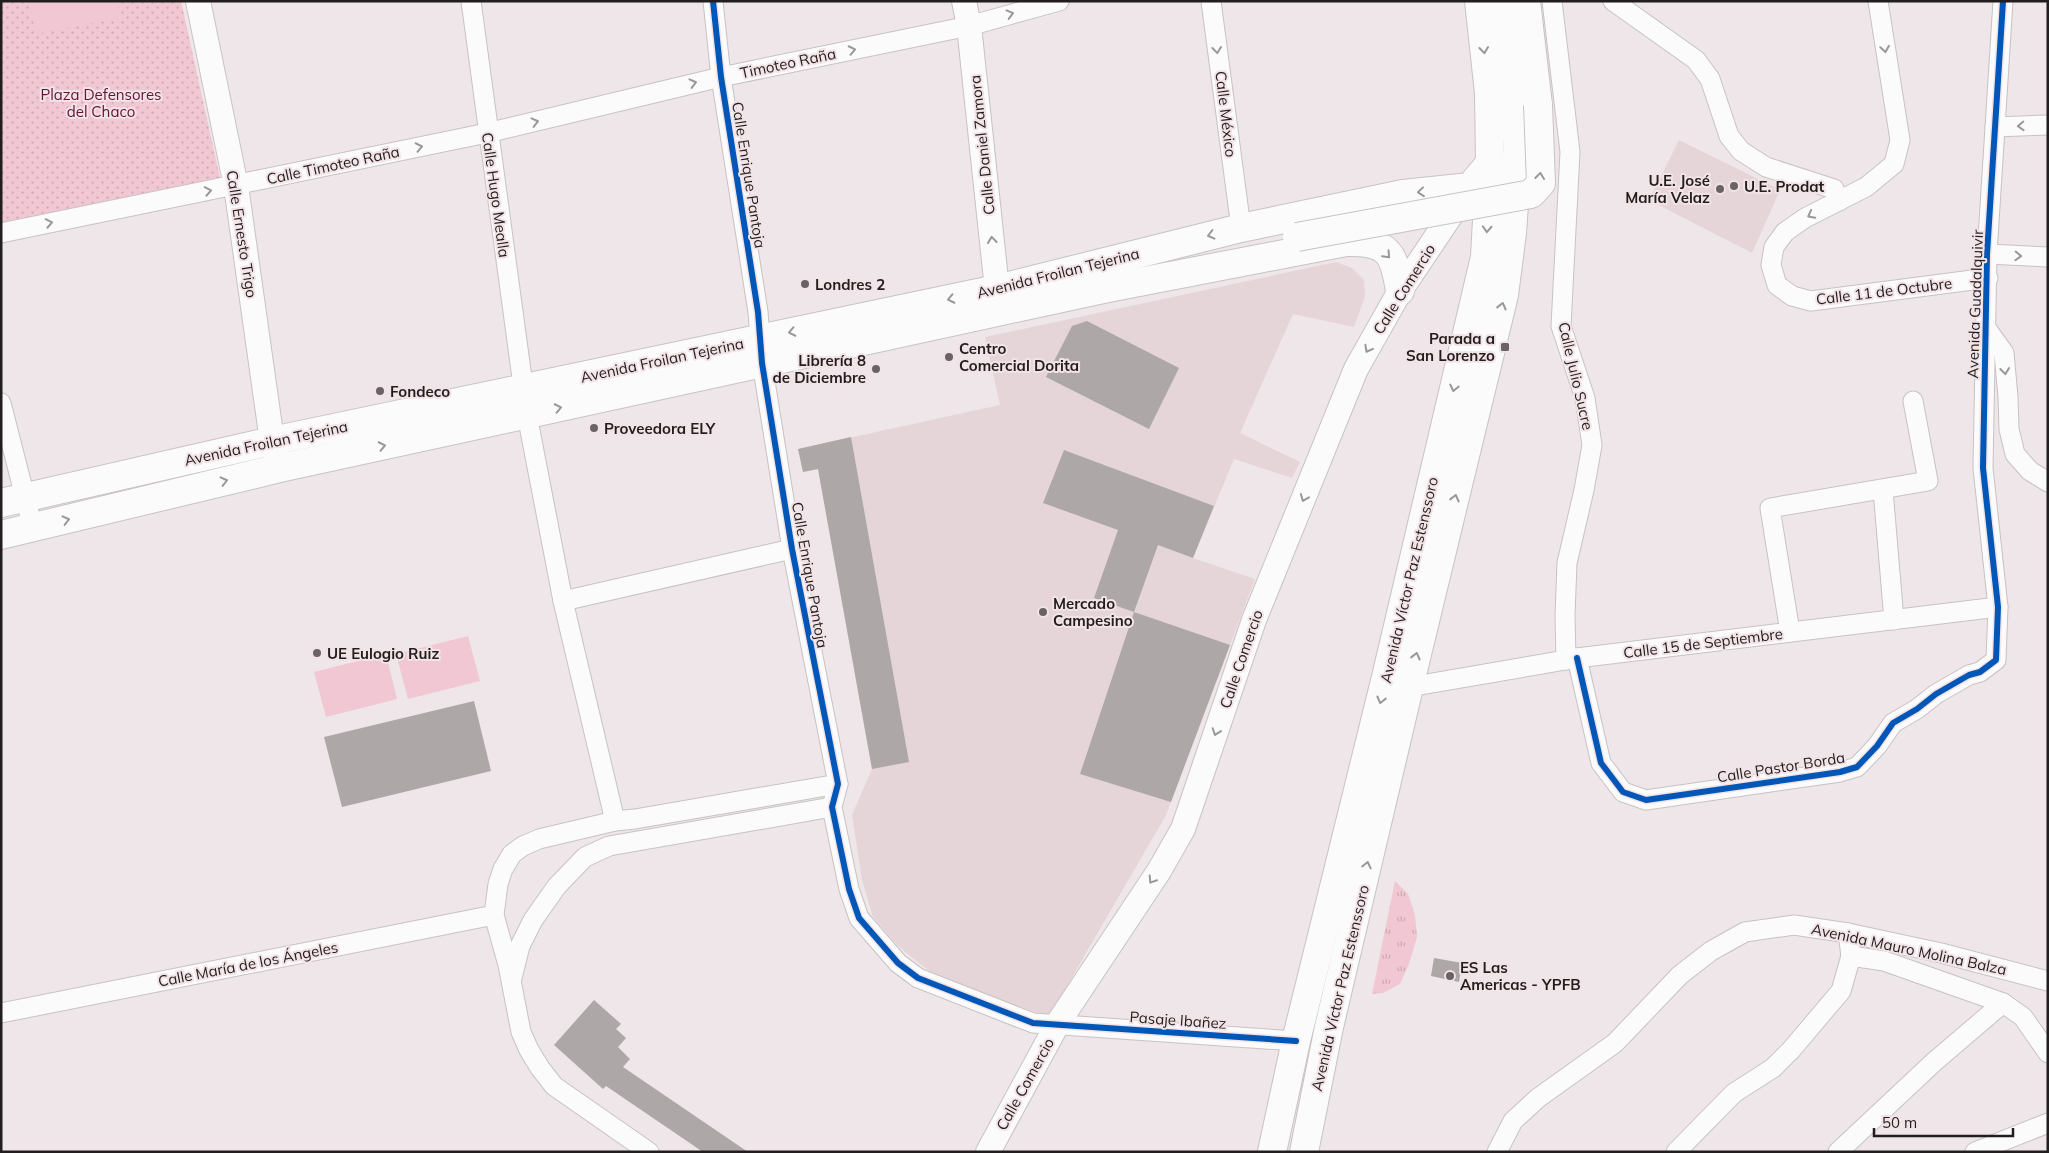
<svg xmlns="http://www.w3.org/2000/svg" width="2049" height="1153" viewBox="0 0 2049 1153" font-family="Mulish,sans-serif">
	<style>
		.built { fill: #e5d5d9 }
		.grass { fill: url(#grass-tufts) }
		.park { fill: url(#park-dots) }
		.pitch { fill: #f0c7d3 }
		.building { fill: #ada7a8 }
		.lines { fill: none; stroke-linecap: round; stroke-linejoin: round }
		.minor-casing { stroke: #c8c2c3; stroke-width: 21 }
		.tertiary-casing { stroke: #c8c2c3; stroke-width: 26 }
		.primary-casing { stroke: #c8c2c3; stroke-width: 30 }
		.minor { stroke: #fcfbfc; stroke-width: 19 }
		.tertiary { stroke: #fcfbfc; stroke-width: 24 }
		.primary { stroke: #fcfbfc; stroke-width: 28 }
		.primary-bridge-casing { stroke: #c8c2c3; stroke-width: 30; stroke-linecap: butt }
		.primary-bridge { stroke: #fcfbfc; stroke-width: 28 }
		.cycleway-casing { stroke: #f2e3e7; stroke-width: 9 }
		.cycleway { stroke: #0057b8; stroke-width: 6 }
		.oneway { stroke: #9a9798 }
		.poi-dot { fill: #696365; stroke: #f2e3e7; stroke-width: 2 }
		.labels { text-anchor: middle; dominant-baseline: central; stroke-width: 4; stroke-linejoin: round; paint-order: stroke }
		.street-label { font-size: 15px; fill: #221d1e; stroke: #f2e3e7 }
		.park-label { font-size: 15px; fill: #621234; stroke: #f2e3e7 }
		.poi-label { font-size: 15px; font-weight: bold; fill: #221d1e; stroke: #f2e3e7; text-anchor: start }
	</style>
	<defs>
		<pattern id="grass-tufts" width="24" height="20" patternUnits="userSpaceOnUse" patternTransform="scale(1.25)"><rect width="24" height="20" fill="#f0c7d3"/><path d="M3 7l-1-3M5 7V3M7 7l1-3M15 17l-1-3M17 17v-4M19 17l1-3" fill="none" stroke="#ceaab5"/></pattern>
		<pattern id="park-dots" width="8" height="8" patternUnits="userSpaceOnUse" patternTransform="scale(1.25)"><rect width="8" height="8" fill="#f0c7d3"/><path d="M2 2h.1M6 6h.1" fill="none" stroke="#ceaab5" stroke-width="1.8" stroke-linecap="round"/></pattern>
	</defs>
	<rect width="100%" height="100%" fill="#eee6e8"/>
	<g class="built">
		<path d="M1679,140L1780,190L1752,253L1649,200Z"/>
		<path d="M1336,262L1352,268L1364,280L1365,296L1354,327L1293,314L1240,433L1300,462L1292,478L1234,459L1193,558L1255,579L1166,815L1049,1017L934,975L898,946L873,917L862,880L852,815L872,769L818,469L803,472L798,449L1000,405L985,337Z"/>
	</g>
	<path class="grass" d="M1395,881L1408,894L1415,915L1417,937L1409,964L1400,984L1383,993L1372,994Z"/>
	<path class="park" d="M1,1H181L220,178L1,226Z"/>
	<g class="pitch">
		<path d="M29,1H117L120,18L36,34Z"/>
		<path d="M468,636L480,681L408,699L396,654Z"/>
		<path d="M386,654L397,699L326,717L314,672Z"/>
	</g>
	<g class="building">
		<path d="M1087,321L1179,368L1149,429L1046,377L1072,326Z"/>
		<path d="M851,437L909,762L872,769L818,469L803,472L798,449Z"/>
		<path d="M1064,450L1214,506L1193,558L1158,545L1134,612L1094,598L1118,530L1043,503Z"/>
		<path d="M1134,612L1230,645L1171,802L1080,774Z"/>
		<path d="M474,701L491,771L342,807L324,737Z"/>
		<path d="M1434,958L1462,963L1459,982L1431,976Z"/>
		<path d="M594,1000L621,1024L616,1029L626,1038L618,1047L630,1059L623,1067L748,1152H703L606,1086L603,1089L554,1045Z"/>
	</g>
	<g class="lines">
		<defs>
			<g id="minor">
				<path d="M471,1L527,415L563,601L615,821"/>
				<path d="M713,1L721,77L758,312L762,363L792,549L838,784L832,807L849,889L859,918L898,963L918,978L1033,1023L1296,1041"/>
				<path d="M1211,1L1241,228"/>
				<path d="M1552,1L1570,152L1561,326L1585,398L1592,445L1584,490L1567,563L1565,615L1566,660"/>
				<path d="M1613,1L1696,60L1710,79L1729,136L1741,151L1766,167L1834,189L1839,201"/>
				<path d="M1878,1L1900,140L1894,164L1866,187L1805,218L1785,232L1774,247L1771,265L1777,285L1792,296L1811,301L1988,278"/>
				<path d="M1995,127L2048,125"/>
				<path d="M1,233L487,133L721,77L969,26L1059,1"/>
				<path d="M1987,254L2048,257"/>
				<path d="M1986,328L2004,353L2008,397L2009,429L2015,454L2030,471L2048,482"/>
				<path d="M1,403L33,528"/>
				<path d="M1883,490L1894,620"/>
				<path d="M563,601L792,549"/>
				<path d="M1790,632L1770,508L1928,481L1913,401"/>
				<path d="M1577,658L1601,763L1623,792L1646,800L1840,772L1857,767L1877,746L1893,723L1917,709L1936,694L1969,675L1980,672L1996,660L1998,607L1983,468L1987,254L2003,1"/>
				<path d="M1409,687L1577,658L1998,607"/>
				<path d="M1851,956L1884,961L2003,1003L2023,1017L2048,1053"/>
				<path d="M512,978L520,946L533,920L557,886L585,857L609,846L832,807"/>
				<path d="M1,1013L494,915"/>
				<path d="M649,1152L554,1086L540,1068L529,1050L521,1032L508,965L494,915L498,884L503,869L512,854L523,846L539,839L615,821L635,819L838,784"/>
				<path d="M1497,1152L1513,1121L1538,1098L1615,1043L1680,975L1711,951L1745,932L1794,925L1848,933L1941,953L2048,981"/>
				<path d="M1676,1152L1734,1093L1773,1068L1791,1050L1841,991L1851,956L1848,933"/>
				<path d="M1838,1152L1934,1062L2003,1003"/>
				<path d="M1975,1152L2048,1123"/>
			</g>
			<g id="tertiary">
				<path d="M198,1L236,186L272,441L280,468"/>
				<path d="M964,1L969,26L997,289"/>
				<path d="M988,1152L1058,1023L1159,871L1183,829L1254,620L1356,369L1400,291L1463,197"/>
			</g>
			<g id="primary">
				<path d="M1526,1L1538,105"/>
				<path d="M1,503L272,441L997,289L1241,228L1403,194L1470,187L1490,163"/>
				<path d="M1,535L280,468L1103,289L1346,242C1388,241 1394,252 1400,291"/>
				<path d="M1272,1152L1296,1041L1386,677L1485,257L1490,163L1489,93L1479,1"/>
				<path d="M1304,1152L1329,1027L1409,687L1504,295L1512,233L1518,147L1505,1"/>
			</g>
		</defs>
		<use href="#minor" class="minor-casing"/>
		<use href="#tertiary" class="tertiary-casing"/>
		<use href="#primary" class="primary-casing"/>
		<use href="#minor" class="minor"/>
		<use href="#tertiary" class="tertiary"/>
		<use href="#primary" class="primary"/>
		<defs>
			<path id="primary-bridge" d="M1297,237L1531,194L1541,183L1538,105"/>
		</defs>
		<use href="#primary-bridge" class="primary-bridge-casing"/>
		<use href="#primary-bridge" class="primary-bridge"/>
		<defs>
			<g id="cycleway">
				<path d="M713,1L721,77L758,312L762,363L792,549L838,784L832,807L849,889L859,918L898,963L918,978L1033,1023L1296,1041"/>
				<path d="M1577,658L1601,763L1623,792L1646,800L1840,772L1857,767L1877,746L1893,723L1917,709L1936,694L1969,675L1980,672L1996,660L1998,607L1983,468L1987,254L2003,1"/>
			</g>
		</defs>
		<use href="#cycleway" class="cycleway-casing"/>
		<use href="#cycleway" class="cycleway"/>
	</g>
	<defs><path id="oneway-chevron" d="M-2-3.5L2.5 0L-2 3.5" fill="none" stroke-width="1.6" stroke-linecap="round" stroke-linejoin="round" transform="scale(1.25)"/></defs>
	<g class="oneway">
		<use href="#oneway-chevron" transform="translate(1010 14) rotate(-15)"/>
		<use href="#oneway-chevron" transform="translate(1885 49) rotate(81)"/>
		<use href="#oneway-chevron" transform="translate(852 50) rotate(-12)"/>
		<use href="#oneway-chevron" transform="translate(1217 50) rotate(83)"/>
		<use href="#oneway-chevron" transform="translate(1484 50) rotate(84)"/>
		<use href="#oneway-chevron" transform="translate(693 83) rotate(-14)"/>
		<use href="#oneway-chevron" transform="translate(535 122) rotate(-14)"/>
		<use href="#oneway-chevron" transform="translate(2021 126) rotate(178)"/>
		<use href="#oneway-chevron" transform="translate(419 147) rotate(-12)"/>
		<use href="#oneway-chevron" transform="translate(1540 176) rotate(-83)"/>
		<use href="#oneway-chevron" transform="translate(208 191) rotate(-11)"/>
		<use href="#oneway-chevron" transform="translate(1421 192) rotate(174)"/>
		<use href="#oneway-chevron" transform="translate(1811 215) rotate(152)"/>
		<use href="#oneway-chevron" transform="translate(49 223) rotate(-11)"/>
		<use href="#oneway-chevron" transform="translate(1487 229) rotate(93)"/>
		<use href="#oneway-chevron" transform="translate(1211 235) rotate(166)"/>
		<use href="#oneway-chevron" transform="translate(992 240) rotate(-96)"/>
		<use href="#oneway-chevron" transform="translate(1387 255) rotate(47)"/>
		<use href="#oneway-chevron" transform="translate(2018 256) rotate(2)"/>
		<use href="#oneway-chevron" transform="translate(951 299) rotate(168)"/>
		<use href="#oneway-chevron" transform="translate(1502 306) rotate(-76)"/>
		<use href="#oneway-chevron" transform="translate(792 332) rotate(168)"/>
		<use href="#oneway-chevron" transform="translate(1368 349) rotate(119)"/>
		<use href="#oneway-chevron" transform="translate(2005 371) rotate(84)"/>
		<use href="#oneway-chevron" transform="translate(1454 388) rotate(103)"/>
		<use href="#oneway-chevron" transform="translate(558 408) rotate(-12)"/>
		<use href="#oneway-chevron" transform="translate(382 446) rotate(-12)"/>
		<use href="#oneway-chevron" transform="translate(224 481) rotate(-14)"/>
		<use href="#oneway-chevron" transform="translate(1304 498) rotate(112)"/>
		<use href="#oneway-chevron" transform="translate(1455 498) rotate(-76)"/>
		<use href="#oneway-chevron" transform="translate(66 520) rotate(-14)"/>
		<use href="#oneway-chevron" transform="translate(1416 656) rotate(-76)"/>
		<use href="#oneway-chevron" transform="translate(1381 700) rotate(104)"/>
		<use href="#oneway-chevron" transform="translate(1216 732) rotate(109)"/>
		<use href="#oneway-chevron" transform="translate(1367 865) rotate(-77)"/>
		<use href="#oneway-chevron" transform="translate(1152 880) rotate(123)"/>
	</g>
	<g class="poi-dot">
		<circle cx="1734" cy="186" r="5"/>
		<circle cx="1720" cy="189" r="5"/>
		<circle cx="805" cy="284" r="5"/>
		<rect x="1500" y="342" width="10" height="10" rx="2.5"/>
		<circle cx="949" cy="357" r="5"/>
		<circle cx="876" cy="369" r="5"/>
		<circle cx="380" cy="391" r="5"/>
		<circle cx="594" cy="428" r="5"/>
		<circle cx="1043" cy="612" r="5"/>
		<circle cx="317" cy="653" r="5"/>
		<circle cx="1450" cy="976" r="5"/>
	</g>
	<g class="labels">
		<g class="street-label">
			<text transform="translate(788 63) rotate(-12)">Timoteo Raña</text>
			<text transform="translate(1226 114) rotate(83)">Calle México</text>
			<text transform="translate(982 145) rotate(-96)">Calle Daniel Zamora</text>
			<text transform="translate(333 165) rotate(-12)">Calle Timoteo Raña</text>
			<text transform="translate(749 175) rotate(81)">Calle Enrique Pantoja</text>
			<text transform="translate(496 195) rotate(82)">Calle Hugo Mealla</text>
			<text transform="translate(242 234) rotate(81)">Calle Ernesto Trigo</text>
			<text transform="translate(1058 273) rotate(-14)">Avenida Froilan Tejerina</text>
			<text transform="translate(1404 289) rotate(-58)">Calle Comercio</text>
			<text transform="translate(1884 291) rotate(-7)">Calle 11 de Octubre</text>
			<text transform="translate(1975 304) rotate(-88)">Avenida Guadalquivir</text>
			<text transform="translate(662 360) rotate(-12)">Avenida Froilan Tejerina</text>
			<text transform="translate(1576 376) rotate(77)">Calle Julio Sucre</text>
			<text transform="translate(266 443) rotate(-12)">Avenida Froilan Tejerina</text>
			<text transform="translate(810 575) rotate(80)">Calle Enrique Pantoja</text>
			<text transform="translate(1409 580) rotate(-77)">Avenida Víctor Paz Estenssoro</text>
			<text transform="translate(1703 643) rotate(-7)">Calle 15 de Septiembre</text>
			<text transform="translate(1241 659) rotate(-71)">Calle Comercio</text>
			<text transform="translate(1781 767) rotate(-9)">Calle Pastor Borda</text>
			<text transform="translate(1909 949) rotate(12)">Avenida Mauro Molina Balza</text>
			<text transform="translate(248 964) rotate(-11)">Calle María de los Ángeles</text>
			<text transform="translate(1340 988) rotate(-77)">Avenida Víctor Paz Estenssoro</text>
			<text transform="translate(1178 1020) rotate(4)">Pasaje Ibañez</text>
			<text transform="translate(1025 1084) rotate(-61)">Calle Comercio</text>
		</g>
		<g class="park-label">
			<text x="101" y="94">Plaza Defensores<tspan x="101" dy="17">del Chaco</tspan></text>
		</g>
		<g class="poi-label">
			<text x="1710" y="180" text-anchor="end">U.E. José<tspan x="1710" dy="17">María Velaz</tspan></text>
			<text x="1744" y="186">U.E. Prodat</text>
			<text x="815" y="284">Londres 2</text>
			<text x="1495" y="338" text-anchor="end">Parada a<tspan x="1495" dy="17">San Lorenzo</tspan></text>
			<text x="959" y="348">Centro<tspan x="959" dy="17">Comercial Dorita</tspan></text>
			<text x="866" y="360" text-anchor="end">Librería 8<tspan x="866" dy="17">de Diciembre</tspan></text>
			<text x="390" y="391">Fondeco</text>
			<text x="604" y="428">Proveedora ELY</text>
			<text x="1053" y="603">Mercado<tspan x="1053" dy="17">Campesino</tspan></text>
			<text x="327" y="653">UE Eulogio Ruiz</text>
			<text x="1460" y="967">ES Las<tspan x="1460" dy="17">Americas - YPFB</tspan></text>
		</g>
	</g>
	<rect width="2049" height="1153" fill="none" stroke="#221d1e" stroke-width="5"/>
	<path d="M1874 1128v8h139v-8" fill="none" stroke="#221d1e" stroke-width="2.5"/>
	<text x="1882" y="1128" font-size="15" fill="#221d1e" stroke="#f2e3e7" stroke-width="4" paint-order="stroke">50 m</text>
</svg>
